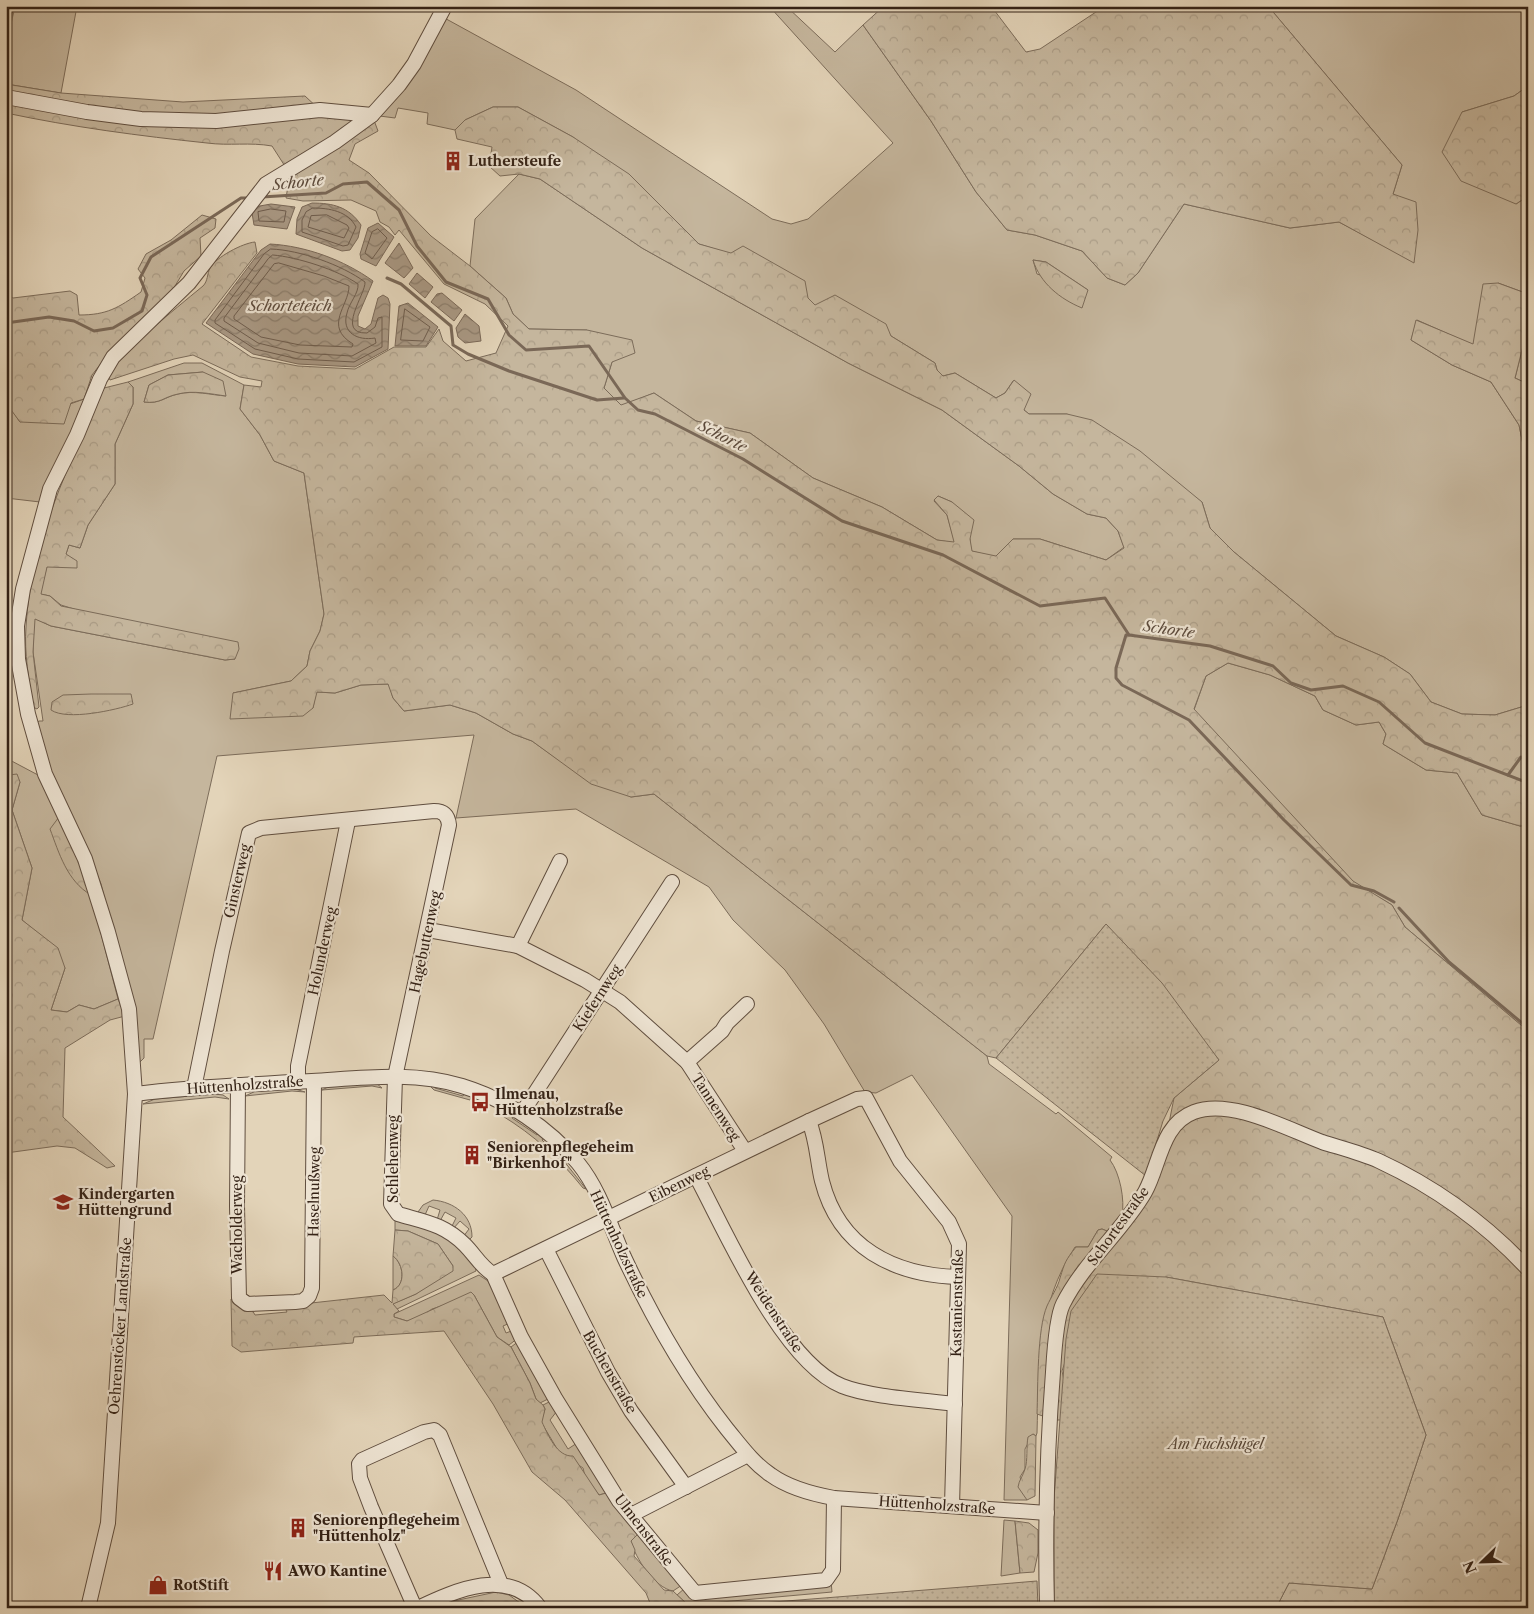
<svg xmlns="http://www.w3.org/2000/svg" width="1534" height="1614" viewBox="0 0 1534 1614" font-family="'Libre Caslon Text',serif">
	<style>
		.grass { fill: #c5b69d; stroke: #7c6c5a; fill-rule: evenodd }
		.forest { fill: url(#forest-crowns); stroke: #7c6c5a }
		.garden { fill: url(#garden-dots); stroke: #7c6c5a }
		.water { fill: url(#water-waves); stroke: #7a6857 }
		.lines { fill: none; stroke-linecap: round; stroke-linejoin: round }
		.shore { stroke: #6e5c4c; stroke-width: 1 }
		.stream { stroke: #7a6857; stroke-width: 3 }
		.minor-casing { stroke: #604e3f; stroke-width: 16 }
		.minor { stroke: #ede3d2; stroke-width: 14 }
		.labels { text-anchor: middle; dominant-baseline: central; stroke-width: 4.5; stroke-linejoin: round; paint-order: stroke }
		.poi-label { font-size: 14px; font-weight: bold; fill: #342216; stroke: #ede3d2; text-anchor: start }
		.street-label { font-size: 14px; fill: #342216; stroke: #ede3d2 }
		.park-label { font-size: 14px; font-style: italic; fill: #584738; stroke: #ede3d2 }
		.water-label { font-size: 15px; font-style: italic; fill: #5d4b3c; stroke: #ede3d2 }
	</style>
	<defs>
		<pattern id="forest-crowns" width="20" height="18" patternUnits="userSpaceOnUse" patternTransform="scale(1.25)"><rect width="20" height="18" fill="#c5b69d"/><path d="M2 6a3 3 0 1 1 6 0M12 15a3 3 0 1 1 6 0" fill="none" stroke="#aa9c86"/></pattern>
		<pattern id="garden-dots" width="8" height="8" patternUnits="userSpaceOnUse" patternTransform="scale(1.25)"><rect width="8" height="8" fill="#c5b69d"/><path d="M2 2h.1M6 6h.1" fill="none" stroke="#aa9c86" stroke-width="1.8" stroke-linecap="round"/></pattern>
		<pattern id="water-waves" width="16" height="10" patternUnits="userSpaceOnUse" patternTransform="scale(1.25)"><rect width="16" height="10" fill="#a89782"/><path d="M0 5q4-4 8 0t8 0" fill="none" stroke="#8a7b69"/></pattern>
	</defs>
	<rect width="100%" height="100%" fill="#e3d4b9"/>
	<filter id="stains"><feTurbulence type="fractalNoise" baseFrequency=".004" numOctaves="4"/><feColorMatrix values="0 0 0 0 .2 0 0 0 0 .09 0 0 0 0 .02 0 0 0 .5 -.17"/></filter>
	<radialGradient id="worn" r=".72"><stop offset=".6" stop-color="#630" stop-opacity="0"/><stop offset="1" stop-color="#630" stop-opacity=".3"/></radialGradient>
	<g class="grass">
		<path d="M6,6H77L61,93L6,84Z"/>
		<path d="M769,6H786L835,52L863,25L931,121L976,192L1007,230L1035,235L1082,251L1107,278L1125,285L1138,273L1184,204L1290,228L1339,222L1414,262L1393,194L1402,165L1268,6H1528V86L1514,96L1462,112L1516,204L1528,196V294L1498,283L1473,345L1417,320L1411,340L1452,365L1491,382L1519,425L1528,469V705L1495,715L1462,714L1431,702L1410,674L1384,657L1336,636L1234,552L1210,528L1202,502L1067,414H1029L1024,410L1013,381L1005,393L996,398L955,373L943,376L937,370L935,363L891,336L816,306L808,298L731,254L699,244L672,218L573,137L518,107H493L465,120L455,130L427,124L428,113L398,108L395,118L372,115L439,15L576,90L772,219L791,224L808,219L893,143ZM1033,260L1046,262L1088,290L1037,274Z"/>
		<path d="M519,174L540,179L642,248L848,363L942,410L1019,466L1053,494L1087,514L1106,518L1118,531L1124,547L1106,560L1040,539H1013L996,557L971,551L970,539L952,502L938,496L934,501L947,515L955,543L937,540L882,507L813,478L750,433L696,421L654,393L621,406L604,388L612,362L587,330L529,329L513,314L506,298L470,266L475,219Z"/>
		<path d="M1528,326V384L1515,378Z"/>
		<path d="M184,363H202L244,385L240,409L260,435L274,461L304,473L324,614L320,631L310,651L307,666L291,681L233,693L313,708L316,692L335,693L361,685L389,684L393,698L404,711L450,705L476,713L513,734L532,741L556,758L631,797L654,794L987,1056L989,1064L1056,1114L1058,1112L1112,1157L1110,1160C1120,1173 1125,1200 1122,1216L1107,1231L1102,1229L1098,1230L1088,1247H1075C1037,1305 1039,1365 1037,1433L1036,1436L1033,1434L1025,1449V1469L1020,1477L1027,1500H1004L1012,1216L912,1075L876,1093L865,1092L824,1024L785,970L733,920L709,887L576,809L456,818L474,735L217,756L153,1039H144V1058L137,1065L126,984L101,884L86,847L51,772L35,724L39,721H43L33,652L34,618L51,626L225,660L235,659L61,605L50,596L40,594L47,566L66,554L69,545L80,548L88,525L115,484V444L133,404V387L128,382ZM203,372L226,396C211,395 194,390 178,394C164,397 161,404 144,402L149,385L168,375Z"/>
		<path d="M84,399L73,431L40,502L6,498V411L11,409L20,422Z"/>
		<path d="M1228,663L1270,675L1315,696L1323,710L1356,725L1379,722L1386,734L1383,744L1426,770L1457,773L1482,815L1520,826L1528,825V1031L1405,927L1392,905L1353,882L1194,710L1206,676Z"/>
		<path d="M6,758L38,775L44,782L91,895L118,999L94,1009L79,1005L67,1012L51,1010L65,968L39,934L22,920L32,868L12,810L20,782L6,779Z"/>
		<path d="M376,1083L382,1088L372,1086L322,1090L330,1086Z"/>
		<path d="M434,1085L435,1088L463,1096L465,1092L472,1094L470,1100L434,1090L430,1086Z"/>
		<path d="M292,1088L305,1092L292,1091L245,1096L256,1091Z"/>
		<path d="M214,1094L223,1095L229,1099L215,1097L143,1104L155,1099Z"/>
		<path d="M503,1112L509,1115L510,1113L513,1115L512,1118L537,1135L539,1133L544,1137L542,1140L564,1161L586,1189L583,1188C559,1158 534,1135 501,1115Z"/>
		<path d="M433,1200C454,1202 472,1215 472,1237L468,1241L463,1237L469,1229L460,1221L453,1229L451,1228L456,1218L445,1212L440,1221L437,1220L440,1210L429,1206L425,1215L418,1212L423,1205Z"/>
		<path d="M395,1220L446,1235L475,1265L476,1271L397,1309L392,1304L416,1294L453,1266L438,1244L408,1231L395,1230Z"/>
		<path d="M393,1256C404,1264 406,1285 393,1290Z"/>
		<path d="M479,1275L488,1281L510,1323L503,1326L506,1333L514,1330L518,1338L509,1345L497,1337L474,1295L432,1309L419,1318L407,1321L394,1317V1314Z"/>
		<path d="M519,1341L550,1398L540,1403L536,1399L530,1383L511,1347Z"/>
		<path d="M551,1401L557,1411L550,1420L568,1449L577,1443L610,1492L599,1495L585,1476L583,1468L559,1452L541,1422L545,1409L543,1405Z"/>
		<path d="M1004,1520L1015,1521L1020,1573L1001,1576Z"/>
		<path d="M640,1532L682,1585L673,1591C655,1588 635,1558 631,1541Z"/>
		<path d="M831,1581L832,1592L688,1605L677,1595L685,1588Z"/>
	</g>
	<g class="forest">
		<path d="M884,6H991L1026,52L1040,49L1105,6H1268L1402,165L1393,194L1416,202L1418,230L1414,263L1339,222L1290,228L1184,204L1138,273L1125,285L1107,278L1082,251L1035,235L1007,230L976,192L931,121L863,25Z"/>
		<path d="M6,84L61,93L183,102L305,96L320,110L372,115L378,131L355,144L349,160L369,173L431,236L470,266L506,298L513,314L529,329L587,330L632,340L635,353L612,362L604,388L621,405L654,393L696,421L750,433L813,478L882,507L937,540L954,542L947,515L934,500L938,496L952,502L974,520L970,539L972,551L996,556L1013,539H1040L1106,560L1124,548L1118,531L1106,518L1087,514L1053,494L1019,466L942,410L848,363L642,248L540,179L519,174L500,176L489,166L492,147L457,139L455,130L465,120L493,107H518L573,137L629,174L699,244L731,253L743,246L805,281L808,298L815,305L835,295L886,324L891,336L935,363L937,370L943,376L955,373L996,398L1005,393L1014,380L1031,394L1024,410L1029,414H1067L1092,420L1140,451L1202,502L1210,528L1234,552L1336,636L1384,657L1410,674L1431,702L1462,714L1495,715L1528,705V825L1520,826L1482,815L1457,773L1426,770L1383,744L1386,734L1379,722L1356,725L1323,710L1315,696L1270,675L1228,663L1206,676L1194,709L1353,881L1392,905L1405,927L1528,1031V1608H1276L1289,1583L1372,1589L1398,1519L1426,1435L1383,1317L1166,1277L1070,1348L1062,1371L1068,1400L1062,1420H1054L1037,1414C1038,1387 1037,1329 1047,1306C1051,1297 1058,1287 1060,1278C1065,1262 1065,1261 1076,1247H1088L1098,1230L1102,1229L1107,1231L1094,1254L1097,1259L1157,1183L1174,1098L1219,1060L1106,924L996,1058L987,1056L654,794L631,797L591,784L532,741L513,734L476,713L450,705L404,711L393,698L388,684L361,685L335,693L317,692L313,708L303,716L230,719L233,693L291,681L307,666L310,651L320,631L324,614L304,473L274,461L260,435L240,409L244,385L261,387L262,381L240,377L193,355L174,359L110,380L107,374C135,341 169,314 203,286C208,281 207,274 210,268C216,257 243,243 255,242L257,253L202,324L251,357L298,366L355,369L394,347H426L439,329L443,341L466,361L496,353L508,326L485,304L444,284L399,230L395,235L389,227L380,222L376,211L351,200L303,201L286,198L290,174L272,146C250,142 229,146 207,143C140,136 72,127 6,113Z"/>
		<path d="M1528,86V196L1516,204L1461,181L1442,152L1462,112L1514,96Z"/>
		<path d="M202,215L216,219L215,228L200,238L201,256L184,271L175,286L150,315L121,339L106,357L92,375L84,399L71,403L64,424L20,422L6,403V294L13,298L70,291L77,295L79,315C107,315 118,308 141,292L145,278L138,269L146,254L171,240Z"/>
		<path d="M1033,260L1046,262L1088,290L1082,308C1060,299 1040,283 1033,260Z"/>
		<path d="M1498,283L1528,294V326L1515,378L1528,384V469L1519,425L1491,382L1452,365L1411,340L1416,320L1473,344L1483,284Z"/>
		<path d="M203,372L223,381L226,396C211,394 193,390 178,394C163,397 161,404 144,402L149,385L168,375Z"/>
		<path d="M128,382L133,387V404L115,444V484L88,525L80,548L69,545L66,554L77,561V568L47,567L41,594L50,596L61,606L238,642L239,649L235,659L225,660L51,626L35,619L33,652L39,707L37,709L33,707C29,680 24,653 26,627C30,544 70,462 104,388Z"/>
		<path d="M91,694H131L133,704C116,710 67,721 51,710L52,702L63,695Z"/>
		<path d="M17,774L20,782L12,810L32,868L22,920L58,948L65,968L51,1010L67,1012L79,1005L94,1009L118,999L125,1016L110,1020L65,1048L63,1117L115,1166L107,1168L75,1148L57,1146L6,1153V1044L12,995L6,962V781L9,775Z"/>
		<path d="M59,817L69,833L91,895C67,881 59,853 50,829Z"/>
		<path d="M395,1230L408,1231L438,1244L453,1266V1271L416,1294L393,1304L399,1311L394,1314V1317L407,1321L471,1292L474,1295L497,1337L511,1347L530,1383L536,1399L543,1405L545,1409L542,1422C548,1435 557,1457 573,1456L599,1495L610,1492L640,1532L631,1541L635,1550L634,1556L664,1590L673,1591L688,1605L675,1608H652L646,1593L565,1500L532,1472L493,1404L444,1331L354,1337L353,1343L241,1352L232,1346L231,1299L251,1308L255,1315L287,1312L284,1306L384,1295L392,1303L393,1290C406,1285 404,1264 393,1256Z"/>
		<path d="M1033,1434L1036,1436L1035,1496L1027,1500L1018,1487C1019,1480 1023,1476 1025,1469C1028,1460 1026,1447 1028,1437Z"/>
		<path d="M1015,1521L1029,1523L1038,1530V1553L1034,1572L1020,1573Z"/>
		<path d="M496,1592L509,1595L527,1608H440L449,1602Z"/>
	</g>
	<g class="garden">
		<path d="M1106,924L1162,983L1219,1060L1174,1098L1163,1121L1146,1176L996,1058Z"/>
		<path d="M1097,1274L1166,1277L1383,1317L1426,1435L1398,1519L1372,1589L1289,1583L1276,1608H1054V1499L1066,1339L1071,1311Z"/>
		<path d="M1037,1581L1038,1608H698L1001,1584Z"/>
	</g>
	<g class="water">
		<path d="M312,203C333,203 349,207 361,225L358,238L350,250L342,251L296,234L297,219L302,207Z"/>
		<path d="M271,204L295,207L287,229L254,225L252,213L254,207Z"/>
		<path d="M378,223L394,237L376,266L361,259L360,254L368,228Z"/>
		<path d="M399,243L413,268L404,278L385,263Z"/>
		<path d="M270,244C306,246 344,260 373,281L358,316V326L365,329L371,324L378,298L383,295L388,298L390,304L388,349L355,367L298,364L253,354L206,323L261,250Z"/>
		<path d="M417,273L433,287L425,298L409,284Z"/>
		<path d="M442,293L462,310L454,321L431,302L437,294Z"/>
		<path d="M408,303L438,327L426,346H395L399,306Z"/>
		<path d="M465,314L479,326L481,341L465,343L458,337L456,328Z"/>
	</g>
	<g class="lines">
		<g class="shore">
			<path d="M313,208C329,208 348,211 356,227L348,245L343,246L302,232V220L306,212Z"/>
			<path d="M271,209L286,211L284,222L259,221L258,212Z"/>
			<path d="M327,215L347,225L349,228L344,238L308,227L311,216Z"/>
			<path d="M378,229L387,238L372,259L365,253L372,232Z"/>
			<path d="M271,249C300,250 342,265 365,282C366,294 335,334 367,333L375,327L378,318L382,317V347L354,362L298,359L255,349L215,323V320L264,254Z"/>
			<path d="M273,255C297,257 338,270 358,284C359,293 349,303 347,313C341,333 358,341 375,338L376,343L352,356L299,353L258,343L224,321V318L268,259Z"/>
			<path d="M279,263L324,276L349,286C349,306 323,326 353,344L352,347L300,345L261,337L234,319V316L274,264Z"/>
			<path d="M405,309L430,327L423,341L401,340Z"/>
		</g>
		<g class="stream">
			<path d="M6,42L14,6"/>
			<path d="M262,197L326,193L343,184L367,182L399,210L417,246L446,282L488,299L509,335L526,350L589,346L625,398L638,410L655,414L743,459L842,521L943,555L1040,606L1105,598L1129,635L1210,646L1273,666L1291,683L1311,690L1343,686L1379,702L1425,743L1528,783"/>
			<path d="M387,278L401,284L451,326L453,345L468,354L509,371L597,400L624,398"/>
			<path d="M6,323L49,317L74,321L94,331L113,328L142,311L147,295L140,278L151,257L241,198H251"/>
			<path d="M1129,635H1126L1116,668V678L1122,685L1189,720L1284,820L1351,885L1374,891L1394,902"/>
			<path d="M1508,775L1521,757"/>
			<path d="M1399,908L1449,962L1528,1028"/>
		</g>
		<defs>
			<g id="minor">
				<path d="M6,97L87,112L141,119L216,121L320,110L372,115"/>
				<path d="M428,930L518,946L585,980L620,1002L687,1062L745,1151"/>
				<path d="M518,946L560,861"/>
				<path d="M687,1062L722,1031L727,1023L747,1004"/>
				<path d="M298,1082V1066L348,821"/>
				<path d="M238,1085L237,1206L239,1298L247,1304L295,1302L303,1301L309,1296L312,1288L314,1081"/>
				<path d="M194,1088L222,951L249,833L261,828L434,811C443,811 448,815 449,825L395,1077L391,1204L398,1214C425,1222 444,1224 465,1245C475,1255 481,1267 493,1274"/>
				<path d="M135,1094C194,1087 253,1084 312,1081C362,1078 413,1071 462,1086C507,1100 548,1127 578,1163C600,1190 610,1225 624,1257C652,1317 686,1377 727,1429C741,1446 753,1463 771,1475C789,1488 812,1494 834,1498L1047,1513"/>
				<path d="M522,1113L672,882"/>
				<path d="M809,1121C817,1141 817,1160 822,1181C839,1248 894,1275 958,1277"/>
				<path d="M696,1176C726,1232 782,1362 842,1386C869,1397 924,1400 955,1404"/>
				<path d="M546,1249L608,1372L631,1411L686,1487"/>
				<path d="M493,1274L809,1121L857,1099L866,1098L900,1161L949,1222L959,1244L952,1506"/>
				<path d="M493,1274L521,1337L555,1398L619,1501L695,1593L826,1580L833,1570L834,1498"/>
				<path d="M631,1515L748,1455"/>
				<path d="M88,1608L108,1523L135,1094L129,1009L108,932L85,859L45,774L28,714L18,659L17,626L23,589L50,489L77,435L100,379L113,357L189,283L266,184L335,142L372,115L399,85L414,64L445,6"/>
				<path d="M415,1608L371,1507L360,1478L359,1464L362,1460L424,1432L434,1430L440,1435L501,1584"/>
				<path d="M418,1608C456,1590 509,1566 540,1608"/>
				<path d="M1047,1608C1045,1529 1047,1450 1053,1372C1054,1355 1056,1318 1063,1304C1084,1262 1122,1232 1145,1192C1160,1165 1161,1124 1194,1112C1231,1098 1287,1129 1322,1142C1341,1148 1361,1153 1379,1161C1435,1187 1486,1224 1528,1269"/>
			</g>
		</defs>
		<use href="#minor" class="minor-casing"/>
		<use href="#minor" class="minor"/>
	</g>
	<defs>
		<symbol id="building-bare" viewBox="-9 -9 18 18"><path d="M-4-6H4V6H1V3H-1V6H-4ZM-2.5-4.3h1.7v1.8h-1.7ZM.8-4.3h1.7v1.8H.8ZM-2.5-1h1.7V.8h-1.7ZM.8-1h1.7V.8H.8Z" fill="#8f2418" stroke="#ede3d2" stroke-width="2.5" paint-order="stroke"/></symbol>
		<symbol id="bus-bare" viewBox="-9 -9 18 18"><path d="M-5-6H5V4H4V6H2V4H-2V6H-4V4H-5ZM-3.5-4V0h7V-4ZM-3.5 1.2v1.5H-2V1.2ZM2 1.2v1.5H3.5V1.2Z" fill="#8f2418" stroke="#ede3d2" stroke-width="2.5" paint-order="stroke"/></symbol>
		<symbol id="school-bare" viewBox="-9 -9 18 18"><path d="M0-5L7-2L0 1L-7-2ZM-4 1L0 2.5L4 1V4Q0 6-4 4Z" fill="#8f2418" stroke="#ede3d2" stroke-width="2.5" paint-order="stroke"/></symbol>
		<symbol id="restaurant-bare" viewBox="-9 -9 18 18"><path d="M-5-6h1v4h1v-4h1v4h1v-4h1v5L-1.5 .5V6h-2V.5L-5-1ZM5-6V6H3V1.5H1.5Q1.5-4 5-6Z" fill="#8f2418" stroke="#ede3d2" stroke-width="2.5" paint-order="stroke"/></symbol>
		<symbol id="shop-bare" viewBox="-9 -9 18 18"><path d="M-5-2.5h2.3a2.7 3.5 0 0 1 5.4 0H5L5.5 6h-11ZM-1.5-2.5h3a1.5 2.3 0 0 0-3 0Z" fill="#8f2418" stroke="#ede3d2" stroke-width="2.5" paint-order="stroke"/></symbol>
	</defs>
	<g fill-rule="evenodd">
		<use href="#building-bare" x="439" y="147" width="28" height="28"/>
		<use href="#bus-bare" x="466" y="1088" width="28" height="28"/>
		<use href="#building-bare" x="458" y="1141" width="28" height="28"/>
		<use href="#school-bare" x="49" y="1188" width="28" height="28"/>
		<use href="#building-bare" x="284" y="1514" width="28" height="28"/>
		<use href="#restaurant-bare" x="259" y="1557" width="28" height="28"/>
		<use href="#shop-bare" x="144" y="1571" width="28" height="28"/>
	</g>
	<g class="labels">
		<g class="poi-label">
			<text x="468" y="161">Luthersteufe</text>
			<text x="495" y="1094">Ilmenau,<tspan x="495" dy="16">Hüttenholzstraße</tspan></text>
			<text x="487" y="1147">Seniorenpflegeheim<tspan x="487" dy="16">"Birkenhof"</tspan></text>
			<text x="78" y="1194">Kindergarten<tspan x="78" dy="16">Hüttengrund</tspan></text>
			<text x="313" y="1520">Seniorenpflegeheim<tspan x="313" dy="16">"Hüttenholz"</tspan></text>
			<text x="288" y="1571">AWO Kantine</text>
			<text x="173" y="1585">RotStift</text>
		</g>
		<g class="street-label">
			<text transform="translate(237 881) rotate(-77)">Ginsterweg</text>
			<text transform="translate(425 942) rotate(-78)">Hagebuttenweg</text>
			<text transform="translate(322 951) rotate(-78)">Holunderweg</text>
			<text transform="translate(597 998) rotate(-57)">Kiefernweg</text>
			<text transform="translate(245 1085) rotate(-4)">Hüttenholzstraße</text>
			<text transform="translate(716 1107) rotate(57)">Tannenweg</text>
			<text transform="translate(393 1159) rotate(-90)">Schlehenweg</text>
			<text transform="translate(679 1184) rotate(-26)">Eibenweg</text>
			<text transform="translate(314 1192) rotate(-89)">Haselnußweg</text>
			<text transform="translate(237 1225) rotate(-90)">Wacholderweg</text>
			<text transform="translate(1118 1226) rotate(-54)">Schortestraße</text>
			<text transform="translate(619 1244) rotate(65)">Hüttenholzstraße</text>
			<text transform="translate(957 1303) rotate(-89)">Kastanienstraße</text>
			<text transform="translate(774 1312) rotate(57)">Weidenstraße</text>
			<text transform="translate(120 1326) rotate(-86)">Oehrenstöcker Landstraße</text>
			<text transform="translate(610 1372) rotate(60)">Buchenstraße</text>
			<text transform="translate(937 1505) rotate(4)">Hüttenholzstraße</text>
			<text transform="translate(644 1530) rotate(52)">Ulmenstraße</text>
		</g>
		<g class="park-label">
			<text x="1216" y="1444">Am Fuchshügel</text>
		</g>
		<g class="water-label">
			<text transform="translate(298 182) rotate(-6)">Schorte</text>
			<text x="290" y="305">Schorteteich</text>
			<text transform="translate(723 436) rotate(27)">Schorte</text>
			<text transform="translate(1169 629) rotate(8)">Schorte</text>
		</g>
	</g>
	<rect width="1534" height="1614" fill="none" stroke="#e3d4b9" stroke-width="25"/>
	<rect x="8" y="8" width="1519" height="1599" fill="none" stroke="#342216" stroke-width="2.5"/>
	<rect x="12" y="12" width="1509" height="1589" fill="none" stroke="#342216"/>
	<g transform="translate(1482 1562) rotate(247)" stroke="#ede3d2" stroke-width="4" paint-order="stroke">
	<path d="M0-4L9 19L0 12L-9 19Z" fill="#342216"/>
	<text y="-8" font-size="14" font-weight="bold" text-anchor="middle" fill="#342216">N</text>
	</g>
	<rect width="100%" height="100%" filter="url(#stains)"/>
	<rect width="100%" height="100%" fill="url(#worn)"/>
</svg>
